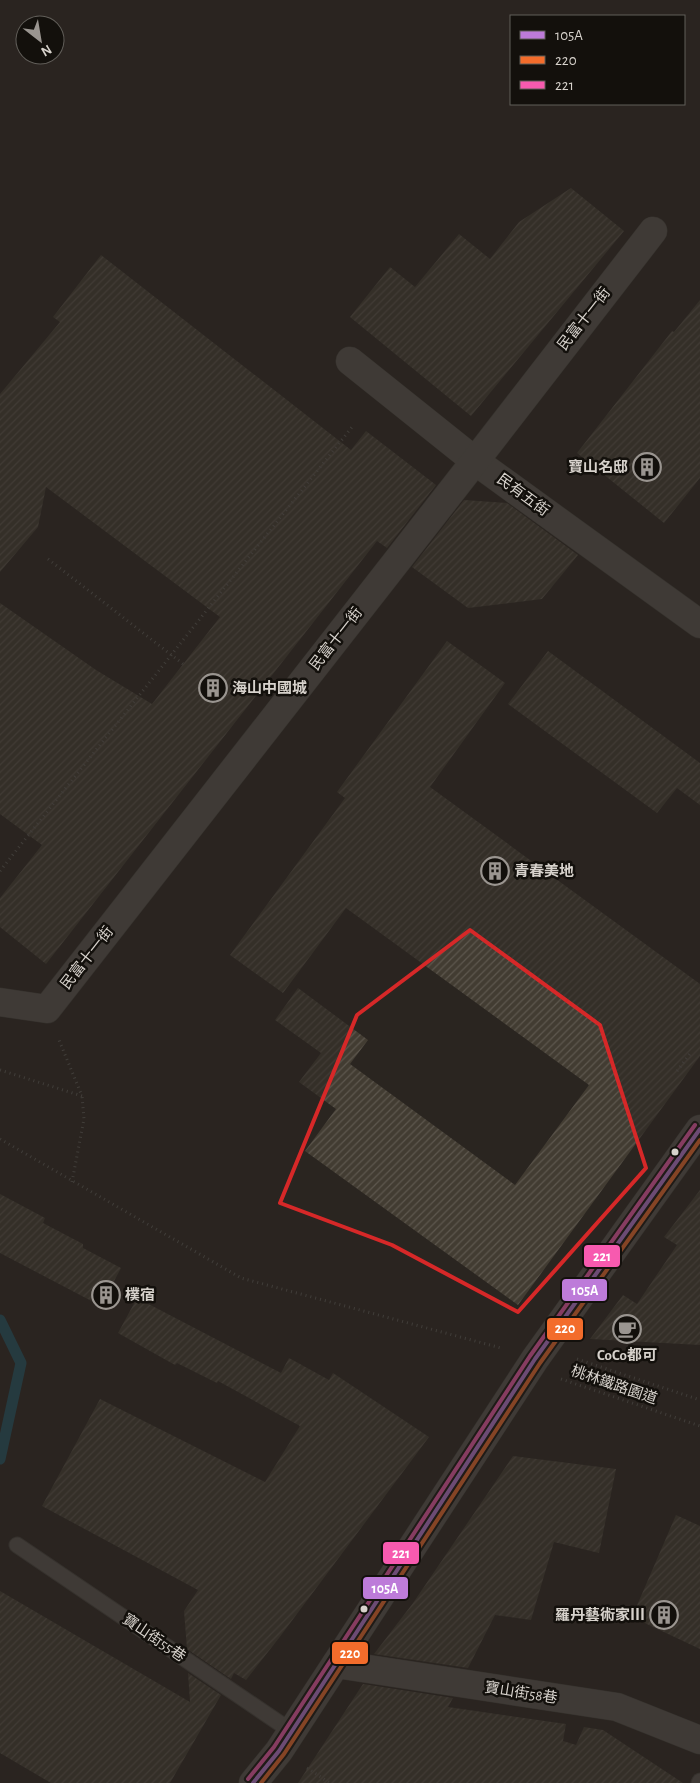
<svg xmlns="http://www.w3.org/2000/svg" width="700" height="1783" viewBox="0 0 700 1783" font-family="'Alegreya Sans','Noto Sans TC',sans-serif">
	<style>
		.lines { fill: none; stroke-linecap: round; stroke-linejoin: round }
		.stream { stroke: #215465; stroke-width: 11 }
		.building { fill: url(#building-hatch) }
		.lane-casing { stroke: #45413d; stroke-width: 17 }
		.street-casing { stroke: #45413d; stroke-width: 29 }
		.path { stroke: #5d5b57; stroke-width: 3; stroke-dasharray: 1 4; stroke-linecap: butt }
		.lane { stroke: #595650; stroke-width: 15 }
		.street { stroke: #595650; stroke-width: 28 }
		.bus-1-casing { stroke: #13100c; stroke-width: 8 }
		.bus-2-casing { stroke: #13100c; stroke-width: 8 }
		.bus-3-casing { stroke: #13100c; stroke-width: 8 }
		.bus-1 { stroke: #bd7bd9; stroke-width: 4 }
		.bus-2 { stroke: #f36c2b; stroke-width: 4 }
		.bus-3 { stroke: #f75aaf; stroke-width: 4 }
		.marked { fill: none; stroke: #d62828; stroke-width: 4; stroke-linejoin: round }
		.bus-dot { fill: #d7d2cc; stroke: #13100c; stroke-width: 2 }
		.labels { text-anchor: middle; dominant-baseline: central; stroke-width: 5; stroke-linejoin: round; paint-order: stroke }
		.street-label { font-size: 15px; fill: #d7d2cc; stroke: #13100c }
		.poi-label { font-size: 15px; font-weight: bold; fill: #d7d2cc; stroke: #13100c; text-anchor: start }
		.line-badge { stroke: #13100c; stroke-width: 2 }
		.badge-label { font-size: 14px; text-anchor: middle; font-weight: bold; fill: #fff }
	</style>
	<defs>
		<pattern id="building-hatch" width="6" height="6" patternUnits="userSpaceOnUse" patternTransform="scale(1.25)"><rect width="6" height="6" fill="#423c32"/><path d="M-1 1l2-2M0 6l6-6M5 7l2-2" fill="none" stroke="#5d574e"/></pattern>
	</defs>
	<rect width="100%" height="100%" fill="#2a2520"/>
	<g class="lines">
		<path class="stream" d="M0,1320L21,1363L0,1459"/>
	</g>
	<g class="building">
		<path d="M571,188L624,231L471,416L350,317L390,267L415,287L459,234L490,259L519,222Z"/>
		<path d="M101,255L351,450L366,431L436,485L387,548L377,541L46,964L0,927V898L42,845L0,814V603L96,670L152,704L220,617L46,487L38,527L0,572V394L60,322L53,317Z"/>
		<path d="M700,300V478L664,523L577,453L672,331L674,332Z"/>
		<path d="M464,500L507,503L578,555L542,599L468,608L412,567Z"/>
		<path d="M447,641L505,683L430,787L700,984V1056L518,1305L305,1151L336,1109L299,1082L321,1053L275,1020L298,988L368,1040L350,1064L515,1185L589,1085L346,908L283,993L230,955L345,798L337,792Z"/>
		<path d="M548,651L700,763V805L677,788L657,813L508,704Z"/>
		<path d="M700,1190V1345L590,1339L623,1295L637,1304L677,1245L664,1237Z"/>
		<path d="M0,1194L45,1218L43,1223L83,1244V1248L121,1268L101,1306L0,1253Z"/>
		<path d="M137,1298L281,1373L289,1358L329,1380L333,1373L429,1437L279,1638L246,1680L234,1673L231,1679L187,1649L184,1611L198,1590L42,1506L100,1399L265,1482L300,1426L218,1381L217,1383L177,1363L175,1365L118,1333Z"/>
		<path d="M513,1456L616,1469L599,1553L554,1542L531,1620L495,1615L468,1668L374,1654L413,1603Z"/>
		<path d="M676,1515L700,1526V1649L632,1617Z"/>
		<path d="M0,1591L190,1702L188,1673L221,1695L170,1783H51L0,1753Z"/>
		<path d="M363,1684L453,1698L448,1707L566,1724L563,1741L576,1745L584,1727L603,1730L683,1783H298Z"/>
	</g>
	<g class="lines">
		<defs>
			<g id="lane">
				<path d="M17,1545L291,1731"/>
				<path d="M699,1783L700,1781"/>
			</g>
			<g id="street">
				<path d="M350,361L475,461L700,624"/>
				<path d="M0,1002L47,1009L475,461L653,231"/>
				<path d="M336,1664L617,1707L700,1740"/>
				<path d="M253,1783L279,1751L535,1359L700,1129"/>
			</g>
		</defs>
		<use href="#lane" class="lane-casing"/>
		<use href="#street" class="street-casing"/>
		<g class="path">
			<path d="M48,559L183,664"/>
			<path d="M0,871L352,427"/>
			<path d="M0,1070L82,1096L59,1040"/>
			<path d="M677,1071L692,1051"/>
			<path d="M0,1139L241,1278L501,1348"/>
			<path d="M72,1182L84,1119L82,1096"/>
			<path d="M577,1359L700,1400"/>
			<path d="M561,1379L700,1426"/>
			<path d="M307,1768L330,1783"/>
		</g>
		<use href="#lane" class="lane"/>
		<use href="#street" class="street"/>
		<defs>
			<path id="bus-1" d="M253,1783L279,1751L535,1359L700,1129"/>
			<path id="bus-2" d="M261,1783L284,1754L540,1363L700,1140"/>
			<path id="bus-3" d="M248,1779L274,1747L530,1356L695,1125"/>
		</defs>
		<use href="#bus-1" class="bus-1-casing"/>
		<use href="#bus-2" class="bus-2-casing"/>
		<use href="#bus-3" class="bus-3-casing"/>
		<use href="#bus-1" class="bus-1"/>
		<use href="#bus-2" class="bus-2"/>
		<use href="#bus-3" class="bus-3"/>
	</g>
	<path d="M0 0H700V1783H0ZM470,930L600,1025L646,1168L518,1312L392,1245L280,1203L357,1015Z" fill="#2a2520" fill-opacity=".55" fill-rule="evenodd"/>
	<path class="marked" d="M470,930L600,1025L646,1168L518,1312L392,1245L280,1203L357,1015Z"/>
	<defs>
		<symbol id="building-ring" viewBox="-11 -11 22 22"><circle r="9.5" fill="#13100c" stroke="#9a9590" stroke-width="1.5"/><path d="M-4-6H4V6H1V3H-1V6H-4ZM-2.5-4.3h1.7v1.8h-1.7ZM.8-4.3h1.7v1.8H.8ZM-2.5-1h1.7V.8h-1.7ZM.8-1h1.7V.8H.8Z" fill="#9a9590"/></symbol>
		<symbol id="cafe-ring" viewBox="-11 -11 22 22"><circle r="9.5" fill="#13100c" stroke="#9a9590" stroke-width="1.5"/><path d="M-5.5-4.5H6V0H3Q3 3.5 0 3.5H-2.5Q-5.5 3.5-5.5 0ZM3-3.2v2h1.7v-2ZM-6 4.5H4V6H-6Z" fill="#9a9590"/></symbol>
	</defs>
	<g fill-rule="evenodd">
		<use href="#building-ring" x="631" y="451" width="32" height="32"/>
		<use href="#building-ring" x="197" y="672" width="32" height="32"/>
		<use href="#building-ring" x="479" y="855" width="32" height="32"/>
		<use href="#building-ring" x="90" y="1279" width="32" height="32"/>
		<use href="#cafe-ring" x="611" y="1313" width="32" height="32"/>
		<use href="#building-ring" x="648" y="1599" width="32" height="32"/>
	</g>
	<g class="bus-dot">
		<circle cx="675" cy="1152" r="4.5"/>
		<circle cx="364" cy="1609" r="4.5"/>
	</g>
	<g class="labels">
		<g class="street-label">
			<text transform="translate(584 319) rotate(-52)">民富十一街</text>
			<text transform="translate(523 495) rotate(36)">民有五街</text>
			<text transform="translate(336 639) rotate(-52)">民富十一街</text>
			<text transform="translate(87 958) rotate(-52)">民富十一街</text>
			<text transform="translate(614 1385) rotate(19)">桃林鐵路園道</text>
			<text transform="translate(154 1638) rotate(34)">寶山街55巷</text>
			<text transform="translate(521 1693) rotate(9)">寶山街58巷</text>
		</g>
		<g class="poi-label">
			<text x="628" y="467" text-anchor="end">寶山名邸</text>
			<text x="232" y="688">海山中國城</text>
			<text x="514" y="871">青春美地</text>
			<text x="125" y="1295">樸宿</text>
			<text x="627" y="1355" text-anchor="middle">CoCo都可</text>
			<text x="645" y="1615" text-anchor="end">羅丹藝術家Ⅲ</text>
		</g>
	</g>
	<g class="line-badge">
		<rect x="583" y="1244" width="38" height="24" rx="5" fill="#f75aaf"/>
		<rect x="561" y="1278" width="47" height="24" rx="5" fill="#bd7bd9"/>
		<rect x="546" y="1317" width="38" height="24" rx="5" fill="#f36c2b"/>
		<rect x="382" y="1541" width="38" height="24" rx="5" fill="#f75aaf"/>
		<rect x="362" y="1576" width="47" height="24" rx="5" fill="#bd7bd9"/>
		<rect x="331" y="1641" width="38" height="24" rx="5" fill="#f36c2b"/>
	</g>
	<g class="badge-label">
		<text x="602" y="1261">221</text>
		<text x="585" y="1295">105A</text>
		<text x="565" y="1333">220</text>
		<text x="401" y="1558">221</text>
		<text x="385" y="1593">105A</text>
		<text x="350" y="1658">220</text>
	</g>
	<rect x="510" y="15" width="175" height="90" fill="#13100c" stroke="#615e59"/>
	<rect x="520" y="31" width="25" height="8" fill="#bd7bd9" stroke="#615e59"/>
	<text x="555" y="40" font-size="15" fill="#d7d2cc">105A</text>
	<rect x="520" y="56" width="25" height="8" fill="#f36c2b" stroke="#615e59"/>
	<text x="555" y="65" font-size="15" fill="#d7d2cc">220</text>
	<rect x="520" y="81" width="25" height="8" fill="#f75aaf" stroke="#615e59"/>
	<text x="555" y="90" font-size="15" fill="#d7d2cc">221</text>
	<g transform="translate(40 40) rotate(149)"><circle r="24" fill="#13100c" stroke="#615e59"/>
	<path d="M0-4L9 19L0 12L-9 19Z" fill="#9a9590"/>
	<text y="-8" font-size="14" font-weight="bold" text-anchor="middle" fill="#d7d2cc">N</text>
	</g>
</svg>
